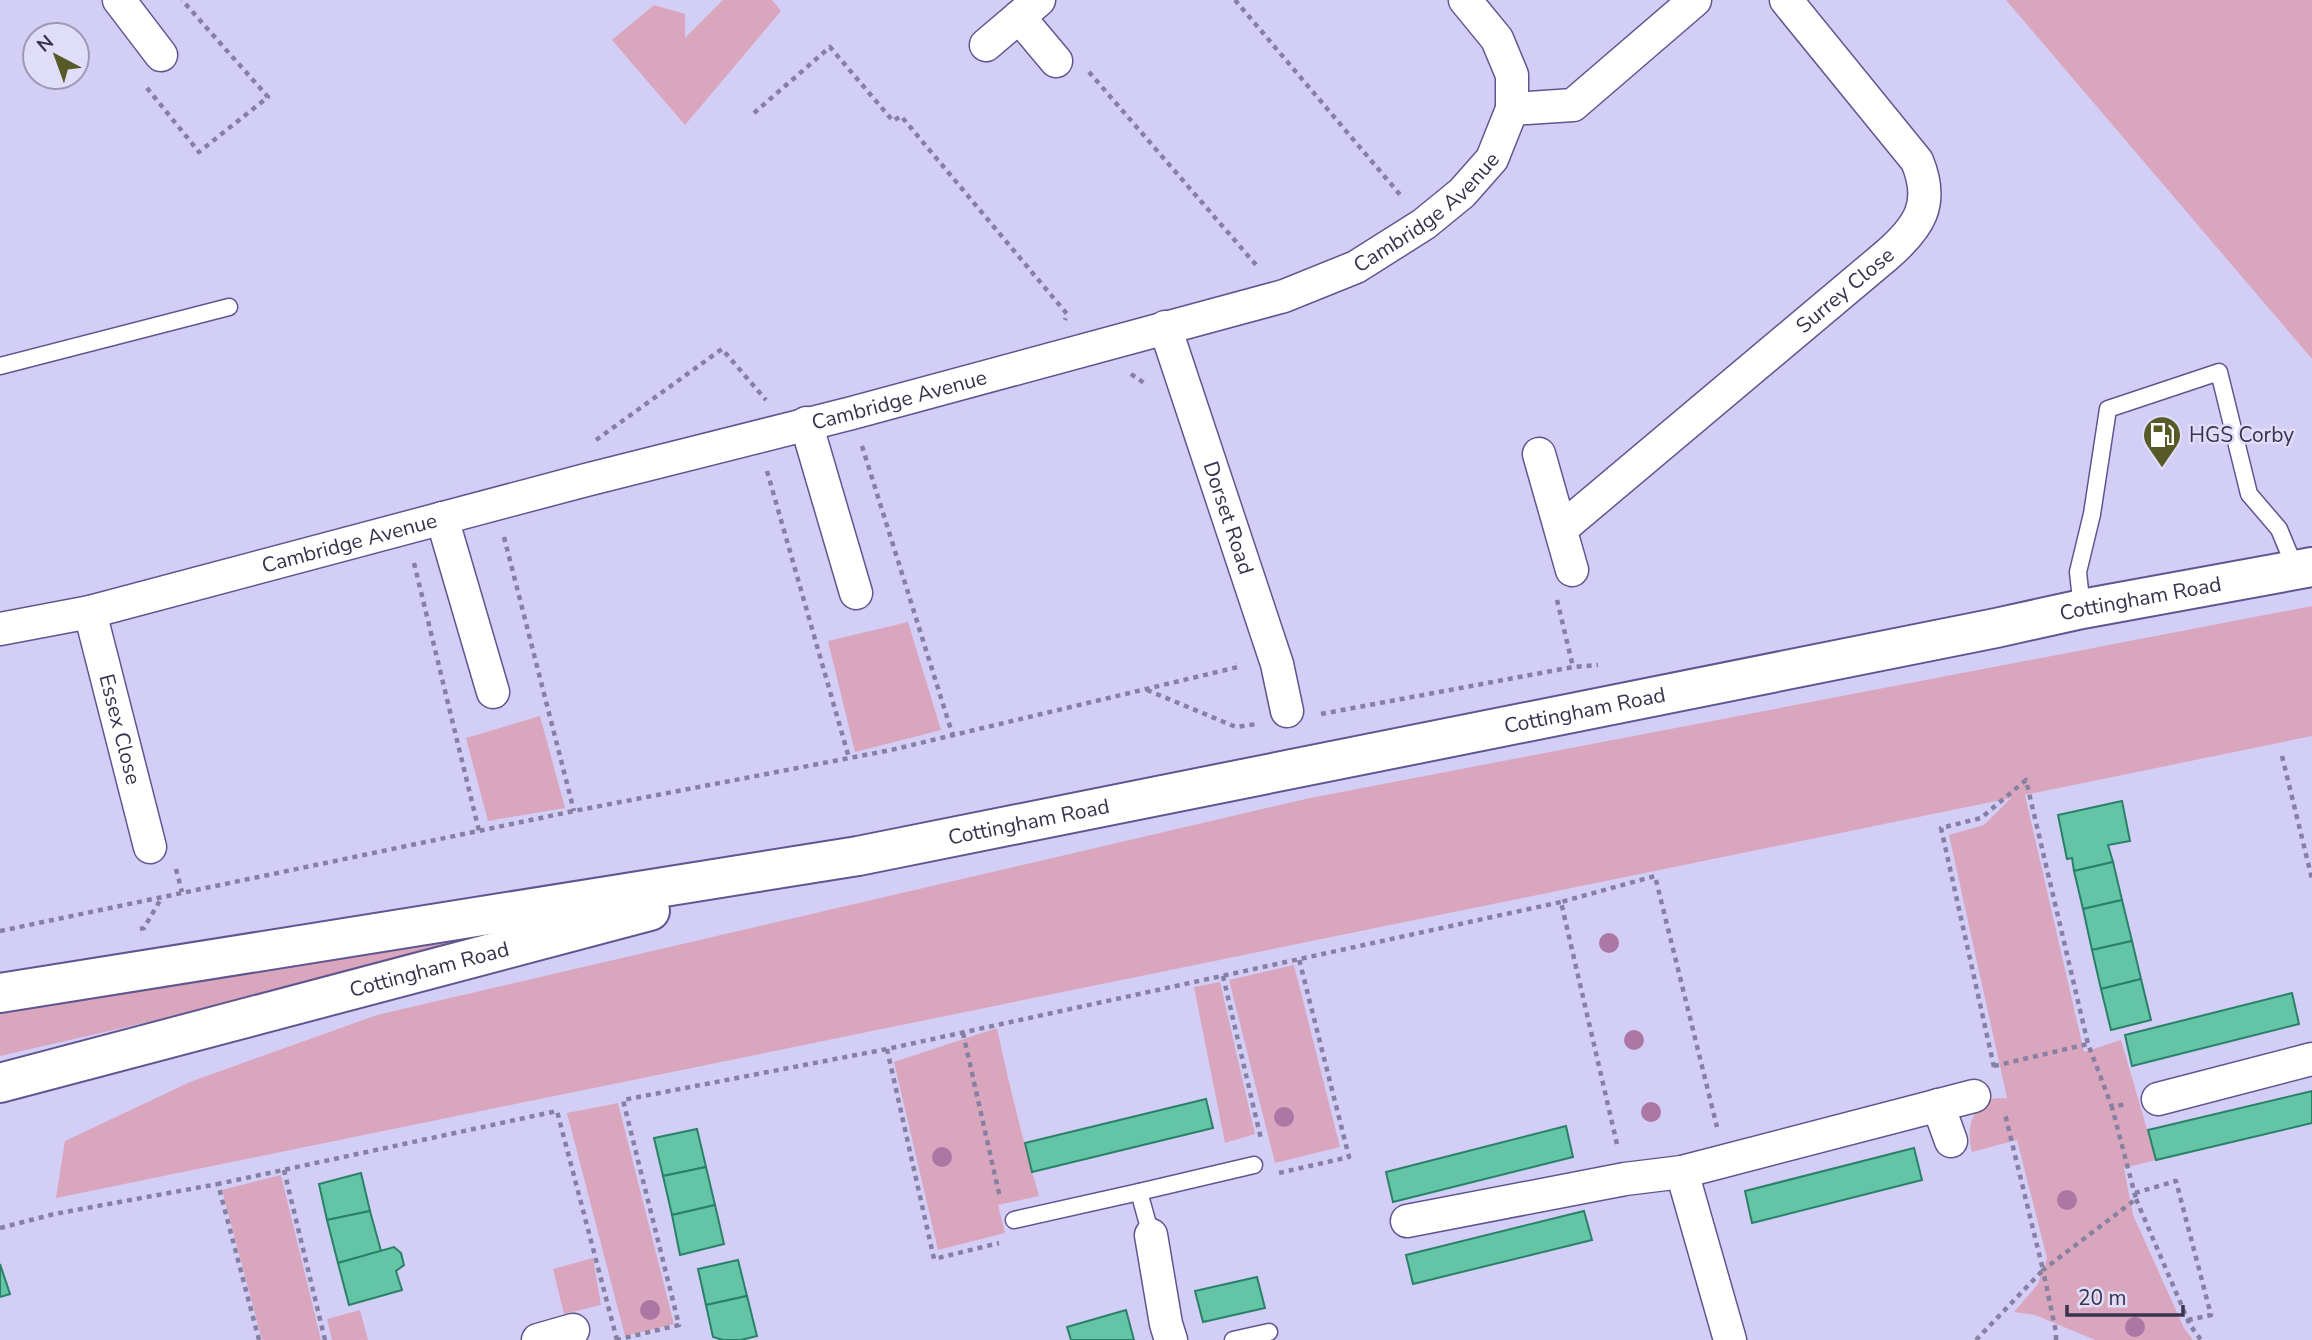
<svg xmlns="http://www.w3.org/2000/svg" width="2312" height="1340" viewBox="0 0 2312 1340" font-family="'Nunito Sans',sans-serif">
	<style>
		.green { fill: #daa6bd }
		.building { fill: #63c5a6; stroke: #2a8168; stroke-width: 2 }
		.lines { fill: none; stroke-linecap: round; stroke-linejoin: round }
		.service-casing { stroke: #60568f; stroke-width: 19 }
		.minor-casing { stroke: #60568f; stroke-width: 35 }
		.trunk-casing { stroke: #60568f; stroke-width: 42 }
		.path { stroke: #8681a3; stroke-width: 4.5; stroke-dasharray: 5 5; stroke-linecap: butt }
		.service { stroke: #fff; stroke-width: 16 }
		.minor { stroke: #fff; stroke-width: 32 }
		.trunk { stroke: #fff; stroke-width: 38 }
		.tree { fill: #ab77a4 }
		.labels { text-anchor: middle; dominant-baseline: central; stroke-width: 5; stroke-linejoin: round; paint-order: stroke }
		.street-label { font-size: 21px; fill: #38344e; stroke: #e0ddf8 }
		.poi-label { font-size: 21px; fill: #38344e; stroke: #e0ddf8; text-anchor: start }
	</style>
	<rect width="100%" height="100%" fill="#d3cef6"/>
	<g class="green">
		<path d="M723,0H772L781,11L685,125L612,40L654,5L685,14V38Z"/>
		<path d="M2006,0H2312V359Z"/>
		<path d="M2312,606V736L2025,795L2084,1052L2121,1040L2156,1160L2124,1168L2133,1215L2184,1328L2193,1340H2095L2035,1315L2014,1312L2038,1284L2047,1258L2017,1140L1972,1152C1967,1132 1969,1110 1990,1100C1995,1097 2003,1099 2007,1098L1949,835L1984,825L2011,798L56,1198L65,1141L190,1082L377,1015L1310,798Z"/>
		<path d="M908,622L941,730L855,752L828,641Z"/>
		<path d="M540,716L565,808L488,821L466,738Z"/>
		<path d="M470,932V941L227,1004L0,1056V1009Z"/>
		<path d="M1294,965L1340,1147L1275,1163L1229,980Z"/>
		<path d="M1220,982L1255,1134L1225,1143L1194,987Z"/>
		<path d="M997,1028C1009,1085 1023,1140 1039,1196L998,1205L1005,1233L938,1250L894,1062Z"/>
		<path d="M618,1103L674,1324L625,1336L567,1113Z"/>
		<path d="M281,1175L321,1340H262L222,1190Z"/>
		<path d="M593,1258L601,1305L564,1314L553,1269Z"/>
		<path d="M360,1310L368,1340H332L327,1319Z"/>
	</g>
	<g class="building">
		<path d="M2122,801L2130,841L2108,845L2113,862L2074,871L2072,858L2067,859L2058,815Z"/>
		<path d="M2113,862L2122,900L2083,909L2074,871Z"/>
		<path d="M2122,900L2132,941L2092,950L2083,909Z"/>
		<path d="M2132,941L2141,979L2101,989L2092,950Z"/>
		<path d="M2141,979L2151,1020L2111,1030L2101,989Z"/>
		<path d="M2292,993L2299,1024L2132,1066L2125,1035Z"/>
		<path d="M2312,1091V1123L2156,1160L2148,1130Z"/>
		<path d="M1206,1099L1213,1128L1032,1172L1025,1143Z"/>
		<path d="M1566,1126L1573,1157L1393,1202L1386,1172Z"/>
		<path d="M697,1129L706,1167L663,1176L654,1138Z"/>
		<path d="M1914,1148L1922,1180L1752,1223L1745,1191Z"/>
		<path d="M706,1167L715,1205L672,1215L663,1176Z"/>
		<path d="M361,1173L370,1211L327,1220L319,1184Z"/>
		<path d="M715,1205L724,1244L680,1255L672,1215Z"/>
		<path d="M370,1211L381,1251L338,1263L327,1220Z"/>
		<path d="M1584,1211L1592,1240L1413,1284L1406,1255Z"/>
		<path d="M394,1247L401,1253L404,1265L396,1271L402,1290L349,1305L338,1263Z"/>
		<path d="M738,1260L747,1296L706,1305L698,1269Z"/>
		<path d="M0,1264L10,1294L0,1297Z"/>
		<path d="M1257,1277L1265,1308L1203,1322L1195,1291Z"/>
		<path d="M747,1296L757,1336L741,1340H723L713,1337L706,1305Z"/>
		<path d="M1126,1310L1134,1340H1071L1067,1327Z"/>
	</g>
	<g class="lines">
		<defs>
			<g id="service">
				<path d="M0,366L229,307"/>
				<path d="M2082,609L2078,572L2092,514L2108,409L2219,372L2249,494L2279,529L2296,570"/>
				<path d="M1139,1192L1254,1165"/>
				<path d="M1014,1220L1139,1192L1151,1235"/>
				<path d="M1233,1340L1269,1332"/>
			</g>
			<g id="minor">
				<path d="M119,0L161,55"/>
				<path d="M1465,0L1497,39L1512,75V109"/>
				<path d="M1019,17L1056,61"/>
				<path d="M986,45L1039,0"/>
				<path id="s1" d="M1165,327L1277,664L1287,711"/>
				<path d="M806,423L856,593"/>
				<path d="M1539,454L1572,570"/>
				<path d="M442,518L493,692"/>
				<path id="s2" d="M1561,529L1887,255C1919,227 1935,204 1917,161L1786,0"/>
				<path id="s3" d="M90,612L150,847"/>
				<path id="s4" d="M0,629L90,612L586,480L852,413L1284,296L1356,267L1424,224L1462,193L1492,159L1512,109L1573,105L1695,0"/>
				<path d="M2158,1099L2312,1059"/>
				<path d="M1938,1105L1951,1141"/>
				<path d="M1682,1172L1974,1096"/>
				<path d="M1407,1221L1625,1179L1682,1172L1730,1340"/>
				<path d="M1151,1235L1166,1324L1171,1340"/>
				<path d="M538,1340L573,1330"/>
			</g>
			<g id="trunk">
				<path id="s5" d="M0,993L858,856L1996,628L2082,609L2312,567"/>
				<path id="s6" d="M0,1083L650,911"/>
			</g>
		</defs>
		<use href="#service" class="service-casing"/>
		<use href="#minor" class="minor-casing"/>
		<use href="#trunk" class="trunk-casing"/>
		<g class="path">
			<path d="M1235,0L1402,197"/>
			<path d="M1089,72L1257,266"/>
			<path d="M147,88L199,152L268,97L182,0"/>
			<path d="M754,113L830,47L893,121L901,116L1067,314L1065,320"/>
			<path d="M1131,374L1147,385"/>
			<path d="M596,440L722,349L766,400"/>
			<path d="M862,446L953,736"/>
			<path d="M767,471L849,758"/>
			<path d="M504,537L574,811"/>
			<path d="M414,563L479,831"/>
			<path d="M1557,600L1573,667"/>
			<path d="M1147,690L1236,727L1257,724"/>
			<path d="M1321,714L1573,667L1598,665"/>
			<path d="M2282,756L2312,879"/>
			<path d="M176,869L182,892"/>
			<path d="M140,929L144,928L162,897"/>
			<path d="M0,931L574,811L891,750L1238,667L1237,663"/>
			<path d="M1223,976L1261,1139"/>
			<path d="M963,1033L1000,1198"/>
			<path d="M887,1049L934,1259L999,1243"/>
			<path d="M1994,1066L2088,1044"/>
			<path d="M1994,1067L1941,828L1981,818L2026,780L2088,1044L2112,1107"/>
			<path d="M1617,1144L1561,902L1655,876L1717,1127"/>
			<path d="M284,1170L325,1340"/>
			<path d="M1279,1173L1349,1157L1299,959"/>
			<path d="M2135,1193L2176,1181L2211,1315L2188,1320"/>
			<path d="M2136,1199L2190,1325L2201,1340"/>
			<path d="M0,1228L54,1214L218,1184"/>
			<path d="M259,1340L218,1184L557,1111L617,1340"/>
			<path d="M616,1340L679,1325L623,1100L887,1049L1561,902"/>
			<path d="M1976,1340L2043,1270L2005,1114"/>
			<path d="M2056,1340V1332L2043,1270L2136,1199L2112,1107L2126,1104"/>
		</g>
		<use href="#service" class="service"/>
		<use href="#minor" class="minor"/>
		<use href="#trunk" class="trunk"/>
	</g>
	<g class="tree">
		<circle cx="1609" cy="943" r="10"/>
		<circle cx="1634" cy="1040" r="10"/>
		<circle cx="1651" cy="1112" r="10"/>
		<circle cx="1284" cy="1117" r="10"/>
		<circle cx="942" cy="1157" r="10"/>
		<circle cx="2067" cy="1200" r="10"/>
		<circle cx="650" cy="1310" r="10"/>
		<circle cx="2135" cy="1327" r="10"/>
	</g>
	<defs>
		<symbol id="fuel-pin" viewBox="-11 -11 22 30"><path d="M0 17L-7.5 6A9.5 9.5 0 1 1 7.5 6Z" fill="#575926" stroke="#e0ddf8"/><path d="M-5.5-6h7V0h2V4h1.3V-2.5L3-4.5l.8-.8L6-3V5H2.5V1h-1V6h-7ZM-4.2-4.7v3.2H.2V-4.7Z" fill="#fff"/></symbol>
	</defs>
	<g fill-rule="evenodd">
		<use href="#fuel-pin" x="2140" y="413" width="44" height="60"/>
	</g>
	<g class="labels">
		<g class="street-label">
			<text stroke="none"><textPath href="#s4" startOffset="1494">Cambridge Avenue</textPath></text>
			<text stroke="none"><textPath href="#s2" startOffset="371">Surrey Close</textPath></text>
			<text stroke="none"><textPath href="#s4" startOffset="928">Cambridge Avenue</textPath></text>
			<text stroke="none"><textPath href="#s1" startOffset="201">Dorset Road</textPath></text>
			<text stroke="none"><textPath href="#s4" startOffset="360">Cambridge Avenue</textPath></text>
			<text stroke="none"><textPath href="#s5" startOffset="2177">Cottingham Road</textPath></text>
			<text stroke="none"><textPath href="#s5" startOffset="1610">Cottingham Road</textPath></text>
			<text stroke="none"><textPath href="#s3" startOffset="121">Essex Close</textPath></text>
			<text stroke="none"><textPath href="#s5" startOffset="1043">Cottingham Road</textPath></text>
			<text stroke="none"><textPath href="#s6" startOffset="444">Cottingham Road</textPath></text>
		</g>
		<g class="poi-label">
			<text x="2189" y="435">HGS Corby</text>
		</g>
	</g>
	<g transform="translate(56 56) rotate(319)"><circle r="33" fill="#e0ddf8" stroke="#9d99b4" stroke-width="2"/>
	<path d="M0-5L12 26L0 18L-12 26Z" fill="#575926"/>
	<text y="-10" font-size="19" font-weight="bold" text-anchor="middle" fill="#38344e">N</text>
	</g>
	<path d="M2067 1305v10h116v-10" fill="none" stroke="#38344e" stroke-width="3.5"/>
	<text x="2078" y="1305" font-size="21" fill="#38344e" stroke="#e0ddf8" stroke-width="5" paint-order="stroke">20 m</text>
</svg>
